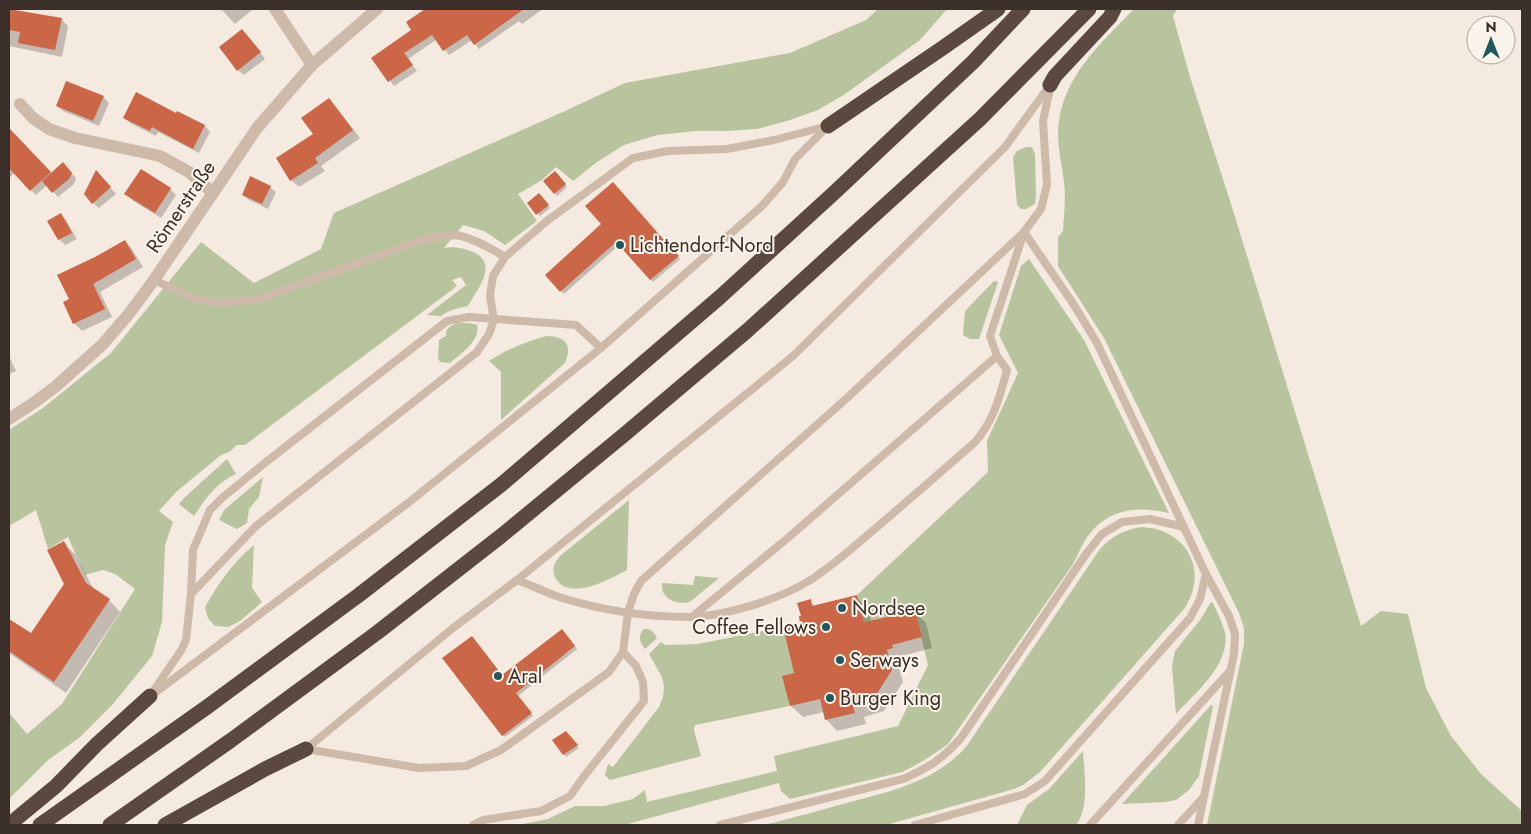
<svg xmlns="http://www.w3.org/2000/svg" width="1531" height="834" viewBox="0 0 1531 834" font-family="Jost,sans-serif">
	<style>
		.green { fill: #b7c49d }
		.shadow { fill: #0003 }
		.building { fill: #cb6646 }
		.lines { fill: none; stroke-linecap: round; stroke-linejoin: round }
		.service { stroke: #cdbaa9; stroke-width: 8 }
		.minor { stroke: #cdbaa9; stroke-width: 12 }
		.tertiary { stroke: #cdbaa9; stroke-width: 12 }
		.motorway { stroke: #5b4940; stroke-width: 15 }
		.poi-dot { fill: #1d595e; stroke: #fbf4eb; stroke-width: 2 }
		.labels { text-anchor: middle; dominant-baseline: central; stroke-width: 4; stroke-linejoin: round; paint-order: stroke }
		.street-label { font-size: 20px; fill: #3a2f29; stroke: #fbf4eb }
		.poi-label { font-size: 20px; fill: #3a2f29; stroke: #fbf4eb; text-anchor: start }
	</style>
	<rect width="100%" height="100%" fill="#f4eadf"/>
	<g class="green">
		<path d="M878,9H947L920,40L845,94L818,110L790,120L757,129L725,131H695L658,135L624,145L597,162L573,181L556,167L542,180L518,194L537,221L505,245L484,231L463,225L444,248C456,246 464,248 475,253C499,265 476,291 468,306C458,308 449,310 441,316L427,315L466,285L461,277L452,280L457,286L245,445H237L229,452L221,455L176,492L159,511L173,522L165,545L162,622L152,656L113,704L79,738L48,760L9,799V713L27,734L62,704L135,589L115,574L103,570L85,575L68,537L48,549L36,510L9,526V430L43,408L111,353L201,242L254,283L321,249L334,213L565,111L625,83L790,53L866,20Z"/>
		<path d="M1134,9H1177L1173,16L1190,77L1231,204L1361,626L1381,611L1408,614L1426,688L1451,736L1481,774L1522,811V825H1207L1244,644V628L1239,613L1104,338L1058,266V237L1063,231C1064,215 1066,198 1064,182C1062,165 1058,149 1058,133C1059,80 1100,44 1134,9Z"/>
		<path d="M1026,147H1032L1035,154L1036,195L1035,204L1026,209H1021L1017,205L1013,157L1017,151Z"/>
		<path d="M1029,259L1084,340L1169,513C1138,506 1109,508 1088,536C1082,544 1078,555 1073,564L948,744C933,755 919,764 902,772L790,799L781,791L779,783L624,825H518L548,819L575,806H604L633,799L645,790L647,802L777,771L774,756L898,726L928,665L915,611L864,622L857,595L988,472L987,441L1018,373L999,335L1021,266Z"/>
		<path d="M994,281L998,282L979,339H970L963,335L965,311Z"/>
		<path d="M458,323H470L477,325C481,341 460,354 450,363L440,362L438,358L439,340L446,336C446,327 450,326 458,323Z"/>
		<path d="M546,336C565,336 573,344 565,363L501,420V372L489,361C507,349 526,342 546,336Z"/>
		<path d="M227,459L236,474C217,482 205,499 194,516L179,504L185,497Z"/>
		<path d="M263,477L259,497L249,509L247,523L237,529L219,520L224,510Z"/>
		<path d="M629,500L627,570C610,579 568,603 555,577C551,569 555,562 560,556Z"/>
		<path d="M1141,527C1186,528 1210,571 1184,609L1040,772L1023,785L1014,789L886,825H764C793,818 821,810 850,802C893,791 935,781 966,747L1100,549C1112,536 1124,530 1141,527Z"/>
		<path d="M254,545L252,588L262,602L240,621L228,627L215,626L208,618L205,607C218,584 233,562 254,545Z"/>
		<path d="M695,576L719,578L690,602C677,605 660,599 662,583L693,585Z"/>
		<path d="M1211,602L1213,603C1217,612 1222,622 1225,632C1231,664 1195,693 1176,714L1172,666L1175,651L1200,620Z"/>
		<path d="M783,627L794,673L783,676L790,706L695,725L694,730L701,756L610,780L605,775L608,764L613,767L659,707L663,697L664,687L662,677L649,654L661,642L665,645L698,644Z"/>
		<path d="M644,629C651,628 654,633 657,638L645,649C640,643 637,636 644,629Z"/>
		<path d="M1211,705L1213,706L1199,776L1189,790L1176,800L1166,802L1122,804Z"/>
		<path d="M1083,751C1084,773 1090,807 1076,825H1017L1027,805L1049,789Z"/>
	</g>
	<g class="shadow">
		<path d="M221,9H251L252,10L235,24Z"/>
		<path d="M427,9H543L522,24L519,21L479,49L472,40L449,55L436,40L408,59L417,71L394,86L373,58L413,30L407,22Z"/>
		<path d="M10,10L61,19L68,26L62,57L9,46V18Z"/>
		<path d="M248,36L265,59L244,75L238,70Z"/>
		<path d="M103,97L109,103L99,126L63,111L57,106Z"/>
		<path d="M329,99L336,107L360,138L321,166L325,171L299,187L291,180L314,134Z"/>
		<path d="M178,112L205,126L210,132L199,153L158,132L156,136L130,123L124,118L176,115Z"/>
		<path d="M9,129L51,174L63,164L76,178L74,184L58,197L47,185L36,195L15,173L9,178Z"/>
		<path d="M141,170L170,189L176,195L161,218L132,200L126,194Z"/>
		<path d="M555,173L567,187L557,196L555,193Z"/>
		<path d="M101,177L116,194L99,208L93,203Z"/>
		<path d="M270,187L276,192L268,209L249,200L243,195Z"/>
		<path d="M541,197L550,208L540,216L529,203Z"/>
		<path d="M60,214L66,220L77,239L65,245L59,239L49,221Z"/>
		<path d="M603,225L666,245L680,259L653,282L620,244L564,294L546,275Z"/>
		<path d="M124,241L132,249L143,267L100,292L112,317L82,331L74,323L70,300L96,258Z"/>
		<path d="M9,356L16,371L9,374Z"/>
		<path d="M63,543L75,554L94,590L109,600L120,612L66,693L9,653V620L31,635L65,584Z"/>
		<path d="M856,597L868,608L871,621L915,612L926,623L932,648L902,656L904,660L897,661L903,682L884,711L864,717L866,724L837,731L826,719L824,712L803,717L791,706L802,624L810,601L816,607Z"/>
		<path d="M564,633L577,649L518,696L533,716L505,737L503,735V676Z"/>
		<path d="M568,735L579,748L566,757L554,740Z"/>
	</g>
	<g class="building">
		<path d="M9,9L62,18L55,50L18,43L20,32L9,30Z"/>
		<path d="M425,9H524L474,45L467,35L443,51L432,35L404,53L413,65L388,82L371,58L411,30L406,22Z"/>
		<path d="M242,29L261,52L237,71L219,47Z"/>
		<path d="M66,81L104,96L93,121L56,106Z"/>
		<path d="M136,92L176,113L177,111L205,125L193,149L152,127L150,131L123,118Z"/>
		<path d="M329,98L353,130L315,158L318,163L290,181L276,158L313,134L301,118Z"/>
		<path d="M9,128L51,172L30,191L9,168Z"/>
		<path d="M63,162L72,173L69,179L52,193L42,181Z"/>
		<path d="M141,169L171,188L155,213L124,194Z"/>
		<path d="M96,170L111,187L92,204L84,194Z"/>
		<path d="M555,171L566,184L554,194L543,181Z"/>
		<path d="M250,176L271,186L262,204L242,195Z"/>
		<path d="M613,182L664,240L679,256L650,280L616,242L560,292L545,275L601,224L585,206Z"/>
		<path d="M539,193L549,205L536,215L527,203Z"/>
		<path d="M61,213L72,233L58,240L47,221Z"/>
		<path d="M125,240L136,259L93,284L105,309L73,324L63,302L69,299L57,275L95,257Z"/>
		<path d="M64,541L86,583L110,599L54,682L9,651V619L31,633L64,584L47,550Z"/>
		<path d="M857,595L864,622L915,611L922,637L892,645L893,648L887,650L892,670L873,700L853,706L855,713L825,720L820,699L790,706L782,676L794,673L783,627L800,623L799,616H801L797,603L811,599L812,606Z"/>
		<path d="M562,629L575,646L516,693L532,713L502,736L442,658L472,636L502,675Z"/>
		<path d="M566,731L578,745L563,755L552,740Z"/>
	</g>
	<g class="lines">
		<g class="service">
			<path d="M154,280L196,299L217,303L257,300L421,240C434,238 449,233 461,236C477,240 492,249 505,257"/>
			<path d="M517,580C531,585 545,592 559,597C600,610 646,617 690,617C726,616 781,599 812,579C835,564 856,545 877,527C910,499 942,471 974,443C993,423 1000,396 1007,370L997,356L990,336L1024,232L1041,209L1047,185L1043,121L1050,89"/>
			<path d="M191,594L193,550L210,510L222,498L266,462L447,321L469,317L576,325L601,348"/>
			<path d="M693,616L789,537L997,356"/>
			<path d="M156,692L408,503L601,348L762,206L783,182L795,159L827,127"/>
			<path d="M150,696L182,649L186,640L191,594L256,526L477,352L489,334L494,320L490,296L493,276L505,257L548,220L633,158L668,151L727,149L774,140L828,126"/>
			<path d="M306,749L419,768L466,766L501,750L609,672L623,652L628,612L634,594L641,581L847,398L1024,232L1074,305L1097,343L1206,574L1229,616L1235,634L1234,654L1198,825"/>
			<path d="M306,749L453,628L517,580L793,356L1005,147L1050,85"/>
			<path d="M473,825L483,820L541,811L570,796L585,775L644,701L643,682L636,666L623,652"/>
			<path d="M720,825L903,779C930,767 941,760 961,738L1086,554L1102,534L1122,522L1150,519L1184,527"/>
			<path d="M915,825L1025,794L1045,781L1190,618L1200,599L1206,574"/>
			<path d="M1090,825L1230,671"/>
			<path d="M1178,825L1202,799"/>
		</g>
		<g class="minor">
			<path d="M275,9L312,65"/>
			<path d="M20,104L33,118L49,129L75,138L160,156L189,172L213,193"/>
		</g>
		<path class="tertiary" d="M9,419L35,402L55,387L102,345L128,315L154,280L257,128L312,65L377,9"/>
		<g class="motorway">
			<path d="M1050,85L1055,76L1110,17L1114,9"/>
			<path d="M828,126L944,47L998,9"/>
			<path d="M11,825L16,819L56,786L97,744L150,696"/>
			<path d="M40,825L207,707L359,595L502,484L720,297L835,192L973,62L1023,9"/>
			<path d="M110,825L230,741L378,632L501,536L625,434L748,330L980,119L1089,9"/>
			<path d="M165,825L265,769L306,749"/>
		</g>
	</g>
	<g class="poi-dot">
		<circle cx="620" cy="245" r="5"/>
		<circle cx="842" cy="608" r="5"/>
		<circle cx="826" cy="627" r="5"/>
		<circle cx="840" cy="660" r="5"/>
		<circle cx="498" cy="676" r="5"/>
		<circle cx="830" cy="698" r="5"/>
	</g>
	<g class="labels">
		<g class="street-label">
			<text transform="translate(181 207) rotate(-56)">Römerstraße</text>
		</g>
		<g class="poi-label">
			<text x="630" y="245">Lichtendorf-Nord</text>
			<text x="852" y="608">Nordsee</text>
			<text x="816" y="627" text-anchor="end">Coffee Fellows</text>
			<text x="850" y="660">Serways</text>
			<text x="508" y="676">Aral</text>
			<text x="840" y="698">Burger King</text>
		</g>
	</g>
	<rect width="1531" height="834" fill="none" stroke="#3a2f29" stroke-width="20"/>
	<g transform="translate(1491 40)"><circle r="24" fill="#fbf4eb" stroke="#aea59d"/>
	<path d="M0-4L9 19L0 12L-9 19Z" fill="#1d595e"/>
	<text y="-8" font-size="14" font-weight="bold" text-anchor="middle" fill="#3a2f29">N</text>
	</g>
</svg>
